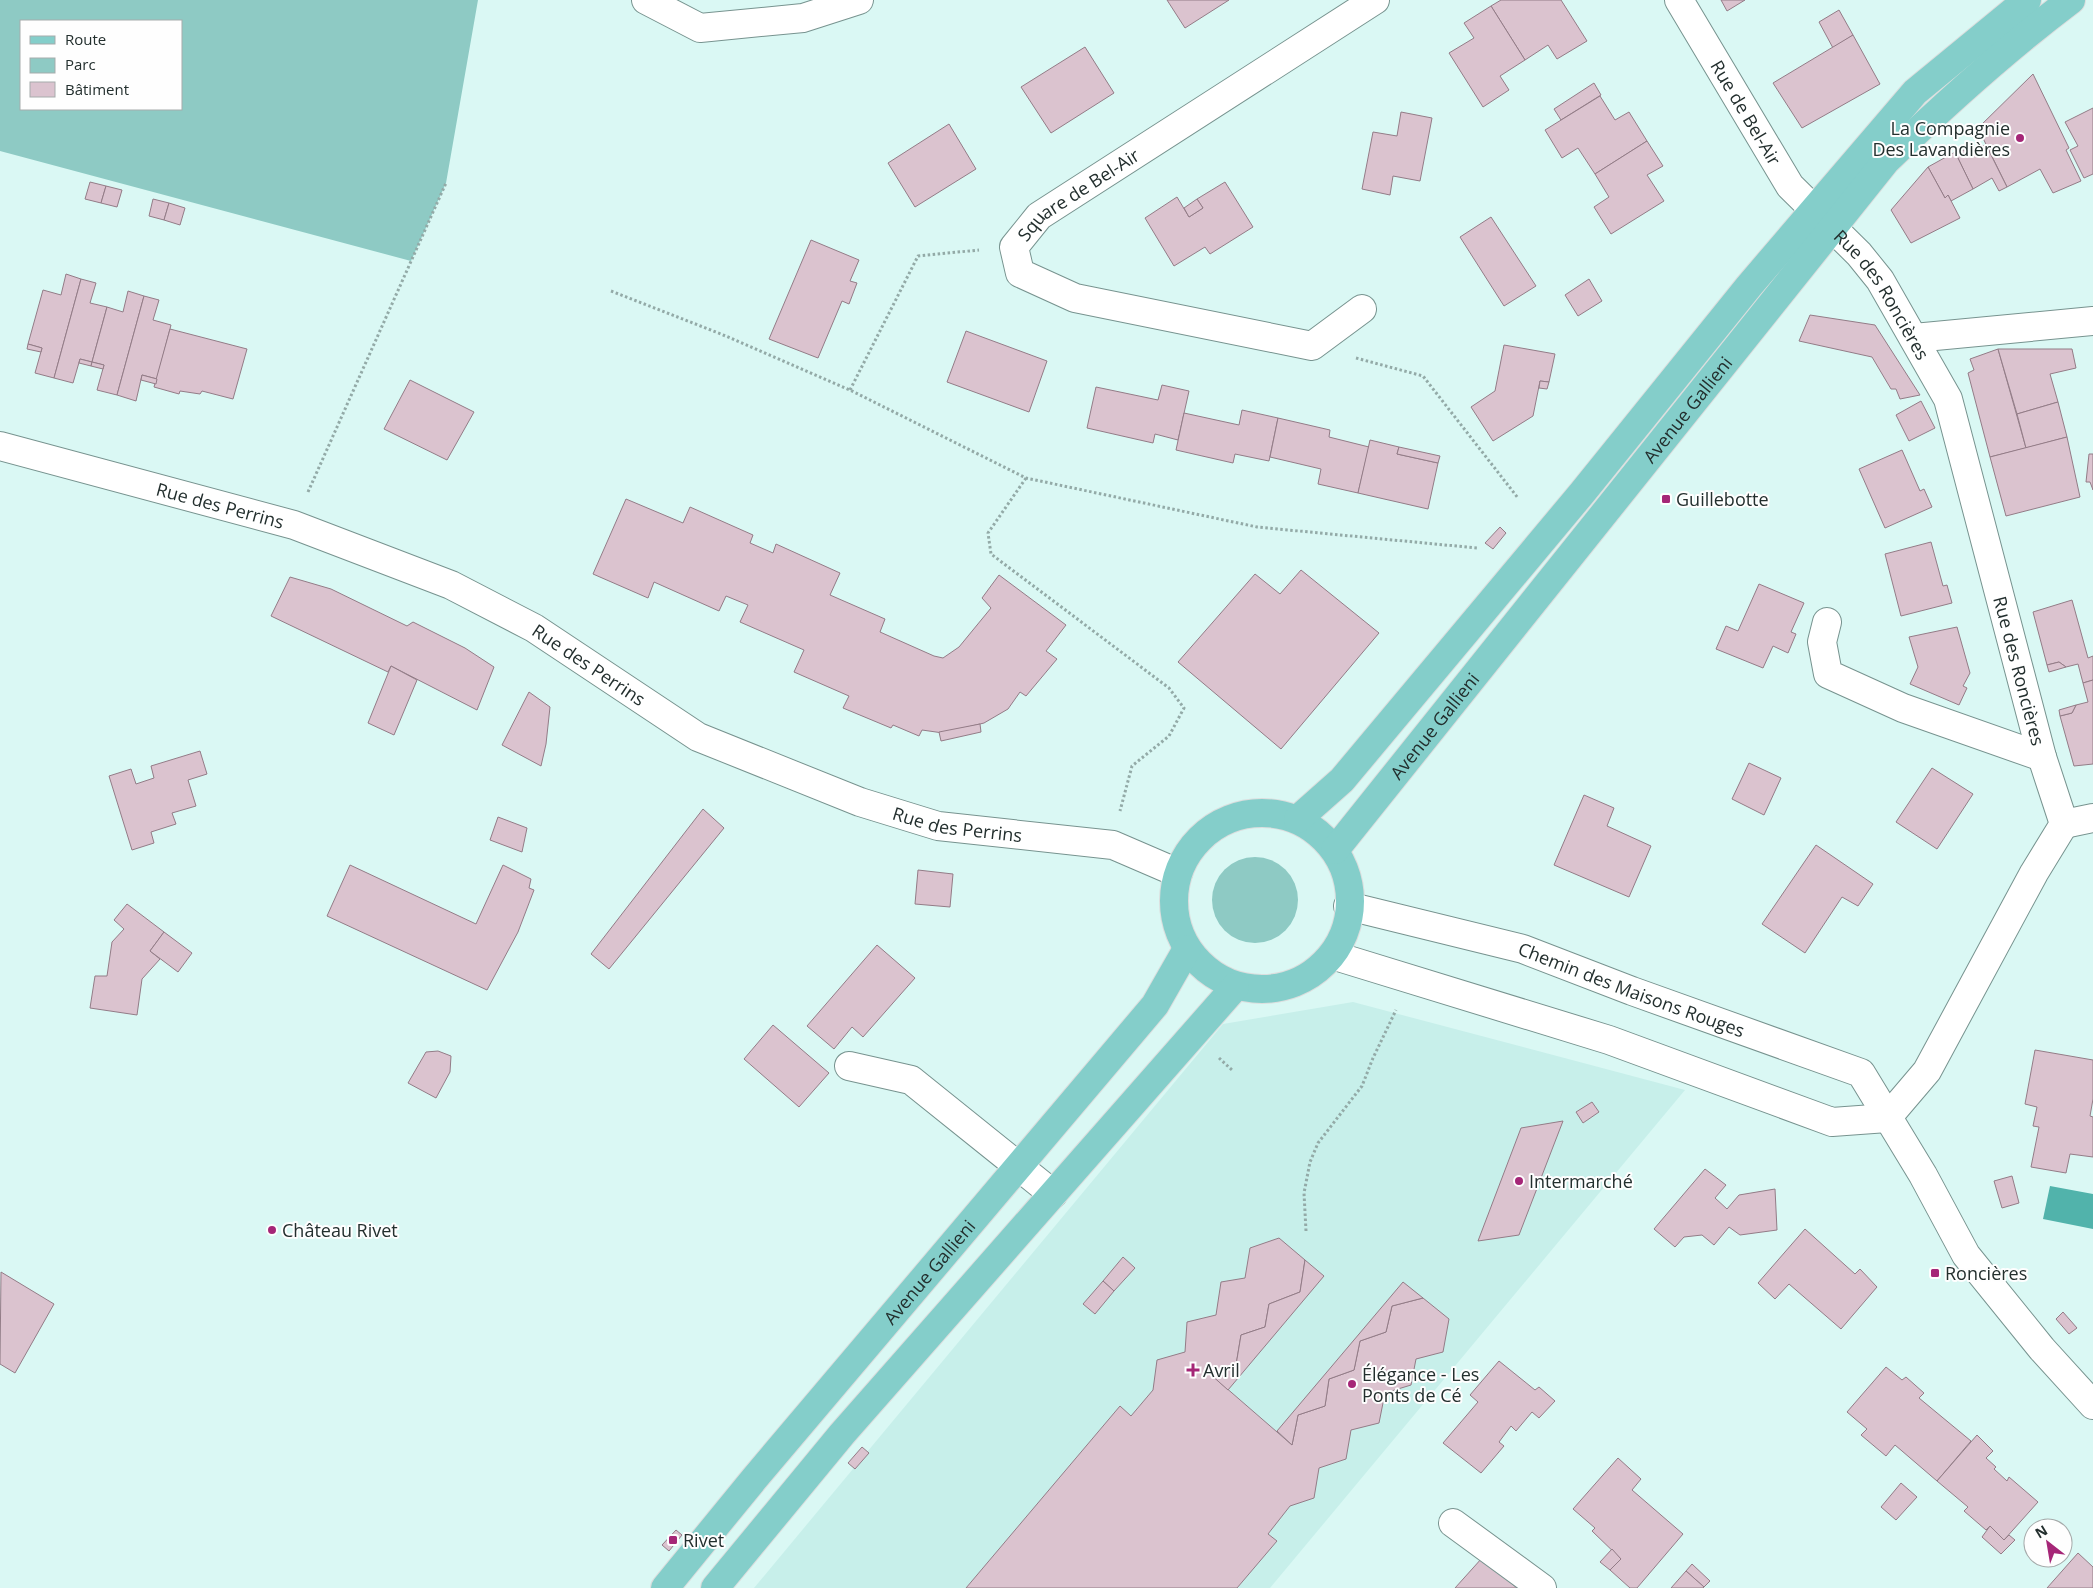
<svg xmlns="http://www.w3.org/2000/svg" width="2093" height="1588" viewBox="0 0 2093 1588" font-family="'Open Sans',sans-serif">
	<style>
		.built { fill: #c7efea }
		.green { fill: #8ecac4; fill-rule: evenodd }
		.water { fill: #51b3ab }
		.building { fill: #dbc3cf; stroke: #937c87 }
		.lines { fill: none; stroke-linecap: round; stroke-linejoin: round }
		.minor-casing { stroke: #77938f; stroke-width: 30 }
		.major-casing { stroke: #dcdede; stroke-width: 30 }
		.path { stroke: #93aaa7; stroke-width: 3; stroke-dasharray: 2.5 2.5; stroke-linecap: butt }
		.minor { stroke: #fff; stroke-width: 28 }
		.major { stroke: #84ceca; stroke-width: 28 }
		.poi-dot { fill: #a52677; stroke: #fefefe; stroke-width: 2 }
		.labels { text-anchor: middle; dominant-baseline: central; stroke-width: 4; stroke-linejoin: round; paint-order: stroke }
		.street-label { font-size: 18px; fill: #232f2e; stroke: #fefefe }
		.poi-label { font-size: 18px; fill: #232f2e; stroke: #fefefe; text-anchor: start }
	</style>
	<rect width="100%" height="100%" fill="#daf8f4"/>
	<path class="built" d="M1353,1002L1685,1090L1270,1588H754L1223,1024Z"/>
	<g class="green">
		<path d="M0,0H478L446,183L411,261L0,151ZM21,21H181V109H21Z"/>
		<circle cx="1255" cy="900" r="43"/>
	</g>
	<path class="water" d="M2050,1186L2093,1194V1229L2043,1219Z"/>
	<g class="building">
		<path d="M1167,0H1229L1185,28Z"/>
		<path d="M1501,0H1561L1587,41L1557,59L1548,45L1525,60L1491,6Z"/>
		<path d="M1721,0H1745L1727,11Z"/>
		<path d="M1491,6L1525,60L1500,76L1509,90L1483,107L1449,53L1474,38L1464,23Z"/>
		<path d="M1839,10L1853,35L1833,48L1819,22Z"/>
		<path d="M1853,35L1880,84L1802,128L1773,83Z"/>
		<path d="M1085,47L1114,93L1051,133L1021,87Z"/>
		<path d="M2033,74L2069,148L2066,150L2081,181L2053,193L2040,169L2007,187L1978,128Z"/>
		<path d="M1594,83L1601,95L1561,120L1554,109Z"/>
		<path d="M1600,96L1615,120L1629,112L1647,141L1595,174L1578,148L1562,158L1545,130Z"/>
		<path d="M2093,108V174L2084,178L2070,150L2078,146L2065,122Z"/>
		<path d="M1401,112L1432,118L1420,181L1393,176L1390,195L1362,189L1373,132L1397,136Z"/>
		<path d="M949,124L976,169L915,207L888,163Z"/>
		<path d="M1647,141L1663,166L1647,175L1664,201L1611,234L1594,207L1609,197L1595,174Z"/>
		<path d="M1986,145L2007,187L1999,191L1992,178L1973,189L1955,152Z"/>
		<path d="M1955,152L1973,189L1951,201L1948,195L1945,198L1928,167Z"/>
		<path d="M1928,167L1945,198L1948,195L1960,218L1911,243L1891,210Z"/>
		<path d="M90,182L106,186L101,203L85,199Z"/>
		<path d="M1225,182L1253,227L1210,254L1205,247L1174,266L1145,218L1177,197L1189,217L1203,208L1197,199Z"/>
		<path d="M106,186L122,190L117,207L101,203Z"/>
		<path d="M153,199L169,203L164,220L149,216Z"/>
		<path d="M1197,199L1203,208L1189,217L1184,208Z"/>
		<path d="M169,203L185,208L180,225L164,220Z"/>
		<path d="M1491,217L1536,286L1504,306L1460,237Z"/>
		<path d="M811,240L859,260L850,281L857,283L849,304L842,301L818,358L769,339Z"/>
		<path d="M66,274L81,279L54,378L35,373L42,348L28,344L43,290L61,295Z"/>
		<path d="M81,279L96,283L90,303L107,307L92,362L80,359L73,383L54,378Z"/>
		<path d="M1589,279L1602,301L1578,316L1565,295Z"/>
		<path d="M128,291L144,296L117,395L97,390L104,365L92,362L107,307L123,312Z"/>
		<path d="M144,296L159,300L153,320L171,325L157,379L142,375L136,401L117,395Z"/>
		<path d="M1810,315L1875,325L1920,395L1900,399L1896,389H1891L1872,357L1799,341Z"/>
		<path d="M170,329L247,349L233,399L202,391L200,394L180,391L179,394L154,387Z"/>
		<path d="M966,331L1047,361L1029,412L947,382Z"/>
		<path d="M28,344L42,348L41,352L27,349Z"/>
		<path d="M1504,345L1555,354L1549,382L1540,381L1533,416L1493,441L1471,407L1495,391Z"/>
		<path d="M1998,349L2026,448L1990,457L1968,373L1974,370L1970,359Z"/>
		<path d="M1998,349H2072L2076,368L2050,374L2058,402L2017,414Z"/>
		<path d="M80,359L92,362L91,366L79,363Z"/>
		<path d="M92,362L104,365L103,369L91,366Z"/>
		<path d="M142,375L157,379L156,384L141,380Z"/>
		<path d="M410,380L474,412L447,460L384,429Z"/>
		<path d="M1540,381L1549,382L1547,389L1539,388Z"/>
		<path d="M1162,385L1189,391L1178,440L1155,434L1153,443L1087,428L1096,387L1158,400Z"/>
		<path d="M1921,401L1935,428L1909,441L1896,415Z"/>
		<path d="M2058,402L2067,437L2026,448L2017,414Z"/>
		<path d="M1242,410L1278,418L1269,461L1235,454L1233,463L1176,450L1184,413L1239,425Z"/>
		<path d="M1278,418L1330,430L1329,437L1369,447L1358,493L1318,484L1321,469L1270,457Z"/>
		<path d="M2067,437L2080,497L2006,516L1990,457Z"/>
		<path d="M1370,440L1399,447L1397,454L1438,463L1428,509L1358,493Z"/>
		<path d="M1399,447L1440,456L1438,463L1397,454Z"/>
		<path d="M1902,450L1920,491L1924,489L1932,507L1885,528L1859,469Z"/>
		<path d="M2089,454H2093V490L2090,482H2086Z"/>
		<path d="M626,499L683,523L690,507L753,535L750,543L773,553L776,544L840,573L830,595L885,619L880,632L934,656L943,658L959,647L991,608L982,598L999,575L1066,625L1046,651L1057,659L1026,696L1020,692L1008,709L984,723L943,733L922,730L919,736L893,725L891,728L843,708L849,696L794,672L804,650L740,622L748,605L726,596L719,611L654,582L648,598L593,574Z"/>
		<path d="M1500,527L1506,533L1493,549L1485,543Z"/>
		<path d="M1931,542L1943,586L1947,585L1952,603L1901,616L1885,554Z"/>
		<path d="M1301,570L1379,633L1281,749L1178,662L1255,574L1280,594Z"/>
		<path d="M290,577L331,589L407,626L413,622L465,648L494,667L477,710L391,666L388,672L271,616Z"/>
		<path d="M1759,584L1804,603L1791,632L1796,634L1788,653L1773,646L1763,668L1716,649L1726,626L1738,631Z"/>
		<path d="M2072,600L2088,658L2093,656V680L2083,683L2078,664L2066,667L2059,662L2047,665L2033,612Z"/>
		<path d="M1957,627L1970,673L1963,686L1967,688L1959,705L1910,684L1918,667L1909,637Z"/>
		<path d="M2059,662L2066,667L2049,672L2047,665Z"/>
		<path d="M391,666L417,680L394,735L368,723Z"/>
		<path d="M2093,680V764L2074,766L2060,716L2072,713L2076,705L2088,702L2083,683Z"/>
		<path d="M529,692L550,707L546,744L541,766L502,745Z"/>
		<path d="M2076,705L2072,713L2060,716L2059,710Z"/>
		<path d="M980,724L981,732L941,741L939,732Z"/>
		<path d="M200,751L207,774L188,780L196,806L172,813L176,824L151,832L154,843L132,850L109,776L131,769L136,784L154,778L151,766Z"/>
		<path d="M1749,763L1781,778L1764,815L1732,799Z"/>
		<path d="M1932,768L1973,794L1937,849L1896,822Z"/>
		<path d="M1584,795L1614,808L1607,826L1651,846L1629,897L1554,865Z"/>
		<path d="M703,809L724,828L609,969L591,954Z"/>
		<path d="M498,817L527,828L522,852L490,840Z"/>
		<path d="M1816,845L1873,884L1858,906L1842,897L1805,953L1762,924Z"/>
		<path d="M350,865L476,924L503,865L531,879L529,888L534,890L518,932L487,990L327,916Z"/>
		<path d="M918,870L953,874L950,907L915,904Z"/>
		<path d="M127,904L164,932L150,951L160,959L142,979L137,1015L90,1008L95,976H107L112,942L124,929L114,920Z"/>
		<path d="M164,932L192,953L178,972L150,951Z"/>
		<path d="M877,945L915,978L863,1037L852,1027L834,1049L807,1026Z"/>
		<path d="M773,1025L829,1073L799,1107L744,1059Z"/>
		<path d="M2035,1050L2093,1060V1099L2090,1116L2093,1117V1157L2070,1154L2066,1173L2031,1167L2039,1127L2033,1126L2037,1107L2025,1104Z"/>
		<path d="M438,1051L451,1056L450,1072L436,1098L408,1083L426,1052Z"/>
		<path d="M1592,1102L1599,1112L1583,1123L1576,1112Z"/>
		<path d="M1563,1121L1519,1235L1478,1241L1521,1128Z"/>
		<path d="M1705,1169L1726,1185L1715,1198L1727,1209L1739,1195L1775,1189L1777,1230L1740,1235L1729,1227L1714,1245L1702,1235L1684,1237L1675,1247L1654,1229Z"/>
		<path d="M2012,1176L2019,1203L2002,1208L1994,1181Z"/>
		<path d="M1805,1229L1855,1274L1860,1269L1877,1287L1841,1329L1789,1284L1775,1299L1758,1283Z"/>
		<path d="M1279,1238L1305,1260L1300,1292L1269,1304L1265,1327L1241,1335L1236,1365L1209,1373L1292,1445L1298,1415L1325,1406L1329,1379L1354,1370L1360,1341L1386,1332L1392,1306L1423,1298L1449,1319L1443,1352L1416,1359L1411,1385L1385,1393L1379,1423L1351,1430L1346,1459L1319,1468L1314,1498L1290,1506L1268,1534L1277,1541L1237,1588H966L1120,1406L1131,1416L1153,1390L1157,1360L1185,1352L1187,1322L1216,1315L1221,1282L1245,1278L1250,1248Z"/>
		<path d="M1123,1257L1135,1268L1114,1291L1103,1281Z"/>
		<path d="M1305,1260L1324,1276L1228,1390L1209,1373L1236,1365L1241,1335L1265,1327L1269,1304L1300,1292Z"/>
		<path d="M1,1272L54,1304L15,1373L0,1364Z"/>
		<path d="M1103,1281L1114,1291L1095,1314L1083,1304Z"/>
		<path d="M1403,1282L1423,1298L1392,1306L1386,1332L1360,1341L1354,1370L1329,1379L1325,1406L1298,1415L1292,1445L1277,1431Z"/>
		<path d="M2063,1312L2077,1328L2069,1334L2056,1319Z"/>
		<path d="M1499,1361L1535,1390L1539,1387L1555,1401L1539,1418L1532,1412L1516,1431L1511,1426L1499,1442L1504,1446L1481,1473L1443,1443L1478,1402L1470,1395Z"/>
		<path d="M1886,1367L1902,1380L1906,1377L1924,1393L1919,1398L1971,1441L1937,1481L1895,1445L1886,1456L1861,1435L1867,1429L1847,1412Z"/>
		<path d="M1977,1435L1993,1451L1986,1458L1996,1467L1994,1469L2007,1481L2009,1477L2038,1502L2004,1540L1990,1526L1986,1530L1964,1511L1968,1507L1937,1481Z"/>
		<path d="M862,1447L869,1453L855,1469L848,1463Z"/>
		<path d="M1618,1458L1641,1479L1632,1490L1683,1534L1637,1588H1630L1610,1570L1621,1559L1592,1531L1595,1528L1573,1509Z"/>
		<path d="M1901,1483L1917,1497L1896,1520L1881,1507Z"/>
		<path d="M1990,1526L2004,1540L2009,1535L2015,1540L2001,1554L1982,1537Z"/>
		<path d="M676,1530L682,1535L669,1551L662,1545Z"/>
		<path d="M1612,1549L1621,1559L1610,1570L1600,1562Z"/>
		<path d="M2078,1553L2093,1567V1588H2047Z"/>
		<path d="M1482,1558L1517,1588H1455Z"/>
		<path d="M1692,1564L1710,1581L1704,1587L1686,1571Z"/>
		<path d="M1686,1571L1704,1587L1703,1588H1671Z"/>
	</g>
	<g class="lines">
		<defs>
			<g id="minor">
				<path d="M646,0L700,28L803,18L859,0"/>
				<path id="s1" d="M1679,0L1790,186L1859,254L1880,280L1948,399L2042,757L2064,824L2034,873L1927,1071L1887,1118"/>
				<path id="s2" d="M1362,309L1312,346L1075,298L1020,273L1014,247L1039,216L1375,0"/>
				<path d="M1914,338L2093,321"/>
				<path id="s3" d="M0,446L294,525L451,585L534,628L698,737L860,802L938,826L1113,845L1178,873"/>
				<path d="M1827,622L1822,642L1828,674L1903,708L2042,757"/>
				<path d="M2064,824L2093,818"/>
				<path id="s4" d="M1348,906L1523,949L1632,991L1861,1073L1923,1175L1966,1255L2042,1349L2093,1405"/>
				<path d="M1332,955L1609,1040L1832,1122L1887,1118"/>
				<path d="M849,1066L911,1080L1053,1194"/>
				<path d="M1453,1523L1542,1588"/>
			</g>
			<g id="major">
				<circle cx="1262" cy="901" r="88"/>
				<path d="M1298,819L1342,780L1582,493L1749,286L1915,92L2027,0"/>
				<path id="s5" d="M1335,850L1886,161C1945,104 2006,49 2071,0"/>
				<path id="s6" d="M665,1588L754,1479L1155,1005L1187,949"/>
				<path d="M715,1588L842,1434L1235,987"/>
			</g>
		</defs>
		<use href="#minor" class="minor-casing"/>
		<use href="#major" class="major-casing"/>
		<g class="path">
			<path d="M611,291L721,334L850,390L1026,478L1257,527L1477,548"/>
			<path d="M1356,358L1423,376L1518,498"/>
			<path d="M850,390L918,256L979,250"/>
			<path d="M1026,478L988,533L991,554L1169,688L1184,708L1169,736L1132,766L1120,811"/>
			<path d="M308,492L446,183"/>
			<path d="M1219,1058L1232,1070"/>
			<path d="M1306,1231L1304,1193L1310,1162L1318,1143L1362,1086L1373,1058L1396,1010"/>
		</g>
		<use href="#minor" class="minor"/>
		<use href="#major" class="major"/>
	</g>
	<g class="poi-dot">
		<circle cx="2020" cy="138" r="5"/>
		<rect x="1661" y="494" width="10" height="10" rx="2.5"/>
		<circle cx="1519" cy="1181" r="5"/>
		<circle cx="272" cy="1230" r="5"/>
		<rect x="1930" y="1268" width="10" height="10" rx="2.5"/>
		<path d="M1190.5 1362.5h5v5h5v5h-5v5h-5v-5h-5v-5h5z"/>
		<circle cx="1352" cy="1384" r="5"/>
		<rect x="668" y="1535" width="10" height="10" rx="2.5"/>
	</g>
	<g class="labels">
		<g class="street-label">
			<text stroke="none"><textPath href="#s1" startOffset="131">Rue de Bel-Air</textPath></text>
			<text stroke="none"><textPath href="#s2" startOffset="475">Square de Bel-Air</textPath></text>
			<text stroke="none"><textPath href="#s1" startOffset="360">Rue des Roncières</textPath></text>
			<text stroke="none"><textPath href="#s5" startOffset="564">Avenue Gallieni</textPath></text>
			<text stroke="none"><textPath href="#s3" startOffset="228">Rue des Perrins</textPath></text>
			<text stroke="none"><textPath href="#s3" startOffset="632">Rue des Perrins</textPath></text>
			<text stroke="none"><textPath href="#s1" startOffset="765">Rue des Roncières</textPath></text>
			<text stroke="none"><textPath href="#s5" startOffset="159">Avenue Gallieni</textPath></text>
			<text stroke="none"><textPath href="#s3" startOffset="1038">Rue des Perrins</textPath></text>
			<text stroke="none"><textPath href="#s4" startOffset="296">Chemin des Maisons Rouges</textPath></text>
			<text stroke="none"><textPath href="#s6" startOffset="412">Avenue Gallieni</textPath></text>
		</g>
		<g class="poi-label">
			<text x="2010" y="128" text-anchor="end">La Compagnie<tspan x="2010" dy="21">Des Lavandières</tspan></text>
			<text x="1676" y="499">Guillebotte</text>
			<text x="1529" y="1181">Intermarché</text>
			<text x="282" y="1230">Château Rivet</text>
			<text x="1945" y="1273">Roncières</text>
			<text x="1203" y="1370">Avril</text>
			<text x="1362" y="1374">Élégance - Les<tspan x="1362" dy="21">Ponts de Cé</tspan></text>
			<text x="683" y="1540">Rivet</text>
		</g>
	</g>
	<rect x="20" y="20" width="162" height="90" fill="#fefefe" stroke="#a6abab"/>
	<rect x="30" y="36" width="25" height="8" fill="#84ceca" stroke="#a6abab"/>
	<text x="65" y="45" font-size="15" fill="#232f2e">Route</text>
	<rect x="30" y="58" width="25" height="15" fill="#8ecac4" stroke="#a6abab"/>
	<text x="65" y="70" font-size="15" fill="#232f2e">Parc</text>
	<rect x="30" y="82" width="25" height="15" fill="#dbc3cf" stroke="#a6abab"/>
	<text x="65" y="95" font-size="15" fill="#232f2e">Bâtiment</text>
	<g transform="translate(2048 1543) rotate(329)"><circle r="24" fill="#fefefe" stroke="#a6abab"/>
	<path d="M0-4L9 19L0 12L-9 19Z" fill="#a52677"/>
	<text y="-8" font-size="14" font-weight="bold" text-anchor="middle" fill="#232f2e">N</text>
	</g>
</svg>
